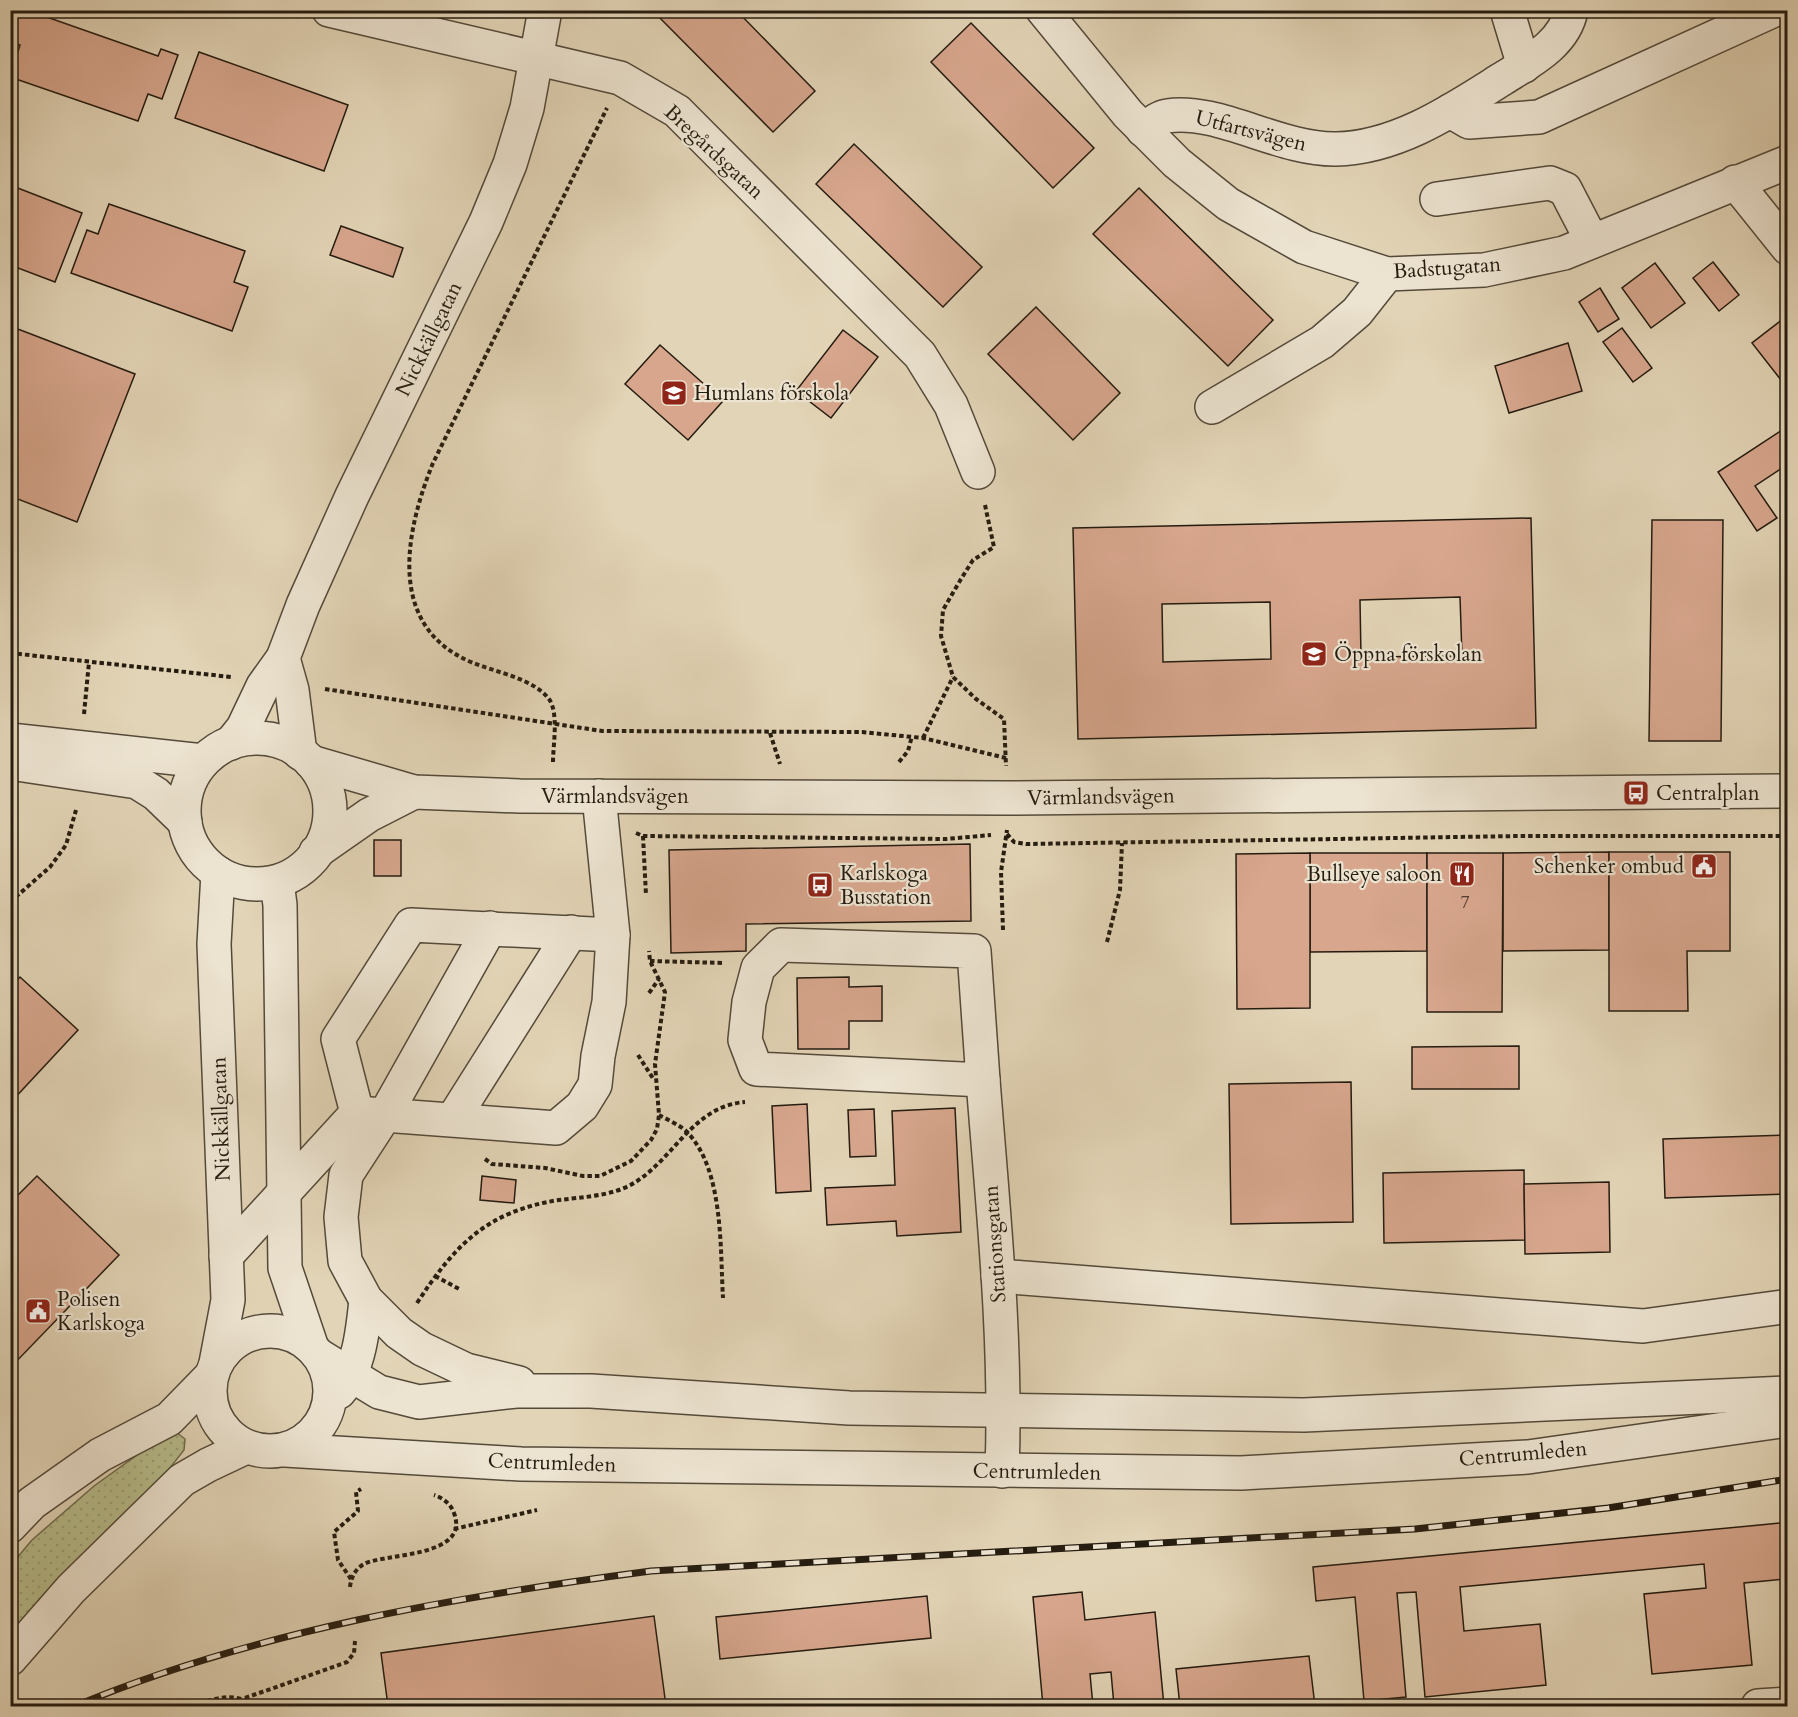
<svg xmlns="http://www.w3.org/2000/svg" width="1798" height="1717" viewBox="0 0 1798 1717" font-family="Cardo,serif">
	<style>
		.grass { fill: url(#grass-dots); stroke: #6e6c4e; stroke-width: 1.5 }
		.building { fill: #d7a68d; stroke: #251c10; stroke-width: 1.5; fill-rule: evenodd }
		.lines { fill: none; stroke-linecap: round; stroke-linejoin: round }
		.minor-casing { stroke: #544a3a; stroke-width: 36 }
		.path { stroke: #251c10; stroke-width: 4; stroke-dasharray: 4.5 3; stroke-linecap: butt }
		.minor { stroke: #ece3d0; stroke-width: 33 }
		.rail-casing { stroke: #251c10; stroke-width: 7 }
		.rail { stroke: #ece3d0; stroke-width: 4.5; stroke-dasharray: 14; stroke-linecap: butt }
		.labels { text-anchor: middle; dominant-baseline: central; stroke-width: 4.5; stroke-linejoin: round; paint-order: stroke }
		.number-label { font-size: 18px; fill: #523e2f }
		.street-label { font-size: 21px; fill: #251c10; stroke: #ece3d0 }
		.poi-label { font-size: 21px; fill: #251c10; stroke: #ece3d0; text-anchor: start }
	</style>
	<defs>
		<pattern id="grass-dots" width="8" height="8" patternUnits="userSpaceOnUse" patternTransform="scale(1.5)"><rect width="8" height="8" fill="#b7bc8b"/><path d="M2 2h.1M6 6h.1" fill="none" stroke="#9da177" stroke-width="1.8" stroke-linecap="round"/></pattern>
	</defs>
	<rect width="100%" height="100%" fill="#e2d4b6"/>
	<filter id="stains"><feTurbulence type="fractalNoise" baseFrequency=".00333" numOctaves="4"/><feColorMatrix values="0 0 0 0 .2 0 0 0 0 .09 0 0 0 0 .02 0 0 0 .5 -.17"/></filter>
	<radialGradient id="worn" r=".72"><stop offset=".6" stop-color="#630" stop-opacity="0"/><stop offset="1" stop-color="#630" stop-opacity=".3"/></radialGradient>
	<path class="grass" d="M176,1432L185,1439L184,1450L166,1473L11,1632V1565L32,1540L94,1486L147,1448Z"/>
	<g class="building">
		<path d="M18,10H43L41,15L158,56L161,49L178,55L162,99L148,94L138,121L10,77L20,45L10,42V32Z"/>
		<path d="M652,10H736L815,91L773,132Z"/>
		<path d="M971,23L1094,148L1053,188L931,62Z"/>
		<path d="M199,52L348,105L324,171L175,118Z"/>
		<path d="M854,144L982,267L943,307L816,184Z"/>
		<path d="M10,185L82,213L55,282L10,265Z"/>
		<path d="M1139,188L1273,320L1228,366L1093,234Z"/>
		<path d="M109,204L245,251L234,282L248,287L232,331L71,273L87,230L98,234Z"/>
		<path d="M341,226L403,248L393,277L330,255Z"/>
		<path d="M1713,262L1739,295L1719,311L1693,278Z"/>
		<path d="M1655,263L1685,303L1651,328L1622,288Z"/>
		<path d="M1600,288L1619,319L1598,332L1579,302Z"/>
		<path d="M1036,307L1120,393L1073,440L988,354Z"/>
		<path d="M1788,315V389L1752,343Z"/>
		<path d="M10,326L135,374L77,522L10,496Z"/>
		<path d="M1622,328L1652,368L1633,382L1603,342Z"/>
		<path d="M843,330L878,357L831,418L796,391Z"/>
		<path d="M1568,343L1582,391L1509,413L1495,366Z"/>
		<path d="M660,345L723,401L688,440L625,384Z"/>
		<path d="M1785,428L1788,464L1755,486L1777,518L1757,531L1718,472Z"/>
		<path d="M1531,518L1536,728L1078,739L1073,528ZM1460,597L1462,656L1361,657L1360,600ZM1270,602L1271,659L1163,662L1162,604Z"/>
		<path d="M1652,520H1723L1721,741H1649Z"/>
		<rect x="374" y="840" width="27" height="36"/>
		<path d="M970,844L971,921L746,924V951L671,953L669,850Z"/>
		<path d="M1609,852V950L1503,951V853Z"/>
		<path d="M1609,852H1730V951H1687L1688,1011H1609Z"/>
		<path d="M1310,853H1427V951L1310,952Z"/>
		<path d="M1310,853V1008L1237,1009L1236,854Z"/>
		<path d="M1427,853H1503L1502,1012H1427Z"/>
		<path d="M20,977L78,1030L10,1103V988Z"/>
		<path d="M849,977V987L882,986V1021H849V1049H798L797,978Z"/>
		<path d="M1519,1046V1089H1412V1047Z"/>
		<path d="M1351,1082L1353,1222L1231,1224L1229,1084Z"/>
		<path d="M807,1104L811,1191L776,1193L772,1106Z"/>
		<path d="M955,1108L961,1232L897,1236L896,1221L827,1225L825,1188L895,1185L892,1111Z"/>
		<path d="M874,1109L876,1156L850,1157L848,1110Z"/>
		<path d="M1788,1135V1194L1665,1198L1663,1139Z"/>
		<path d="M1524,1170L1525,1240L1384,1243L1383,1173Z"/>
		<path d="M37,1176L119,1255L10,1368V1203Z"/>
		<path d="M482,1176L516,1180L514,1203L480,1200Z"/>
		<path d="M1609,1182L1610,1252L1525,1254L1524,1184Z"/>
		<path d="M1781,1523L1786,1579L1744,1583L1752,1665L1652,1674L1644,1594L1706,1588L1704,1564L1460,1587L1464,1631L1540,1624L1546,1685L1425,1697L1416,1592L1397,1593L1406,1697L1364,1701L1355,1597L1316,1601L1313,1567Z"/>
		<path d="M1082,1592L1085,1620L1155,1612L1164,1706H1114L1111,1672L1090,1674L1093,1706H1043L1033,1597Z"/>
		<path d="M927,1596L931,1638L720,1659L716,1617Z"/>
		<path d="M654,1616L666,1706H388L381,1653Z"/>
		<path d="M1309,1656L1315,1706H1180L1176,1669Z"/>
	</g>
	<g class="lines">
		<defs>
			<g id="minor">
				<path d="M329,10L620,78L677,111L920,355L951,405L978,472"/>
				<path d="M1043,10L1128,114L1177,163L1228,204L1304,247L1387,274L1484,270L1564,253L1788,162"/>
				<path d="M1507,10L1524,66"/>
				<path d="M1450,111L1469,122L1539,117L1774,10"/>
				<path d="M1143,130C1150,125 1159,117 1167,116C1219,108 1279,150 1336,149C1397,148 1453,110 1502,79C1529,62 1565,44 1571,10"/>
				<path d="M1735,182L1788,248"/>
				<path d="M1437,199L1550,183L1565,189L1592,241"/>
				<path d="M1212,407L1322,342L1357,312L1387,274"/>
				<path d="M283,658L292,690L300,753"/>
				<circle cx="257" cy="811" r="73"/>
				<path d="M10,740L203,761"/>
				<path d="M231,743L243,728L263,686L283,658L303,605L352,496L486,222L510,164L527,108L545,10"/>
				<path d="M311,762L414,792L520,796L1006,798L1788,791"/>
				<path d="M10,763L137,782L156,794L185,822"/>
				<path d="M316,852L369,815L414,792"/>
				<path d="M277,882L280,905L285,1268L312,1348"/>
				<path d="M490,928L385,1115L346,1175L341,1217L345,1261L366,1300L399,1333L422,1349L466,1370L519,1383"/>
				<path d="M781,945L974,951L983,1080L756,1069L745,1040L749,1002L758,968Z"/>
				<path d="M983,1080C993,1210 1007,1341 1002,1471"/>
				<path d="M357,1113L556,1128L582,1106L595,1085L598,1056L609,1002L613,935L599,796"/>
				<path d="M357,1113L338,1039L411,925L613,935"/>
				<path d="M453,1119L571,932"/>
				<path d="M226,1256L357,1113"/>
				<path d="M998,1276L1643,1326L1782,1307"/>
				<circle cx="270" cy="1391" r="60"/>
				<path d="M320,1356L379,1392L419,1402L516,1391H591L849,1408L1304,1415L1788,1393"/>
				<path d="M216,1363L228,1300L214,944L218,873"/>
				<path d="M339,1392C359,1369 363,1330 366,1300"/>
				<path d="M285,1450L521,1464L1241,1473L1528,1457L1788,1420"/>
				<path d="M10,1526L32,1503L100,1455L169,1419L210,1377"/>
				<path d="M10,1659L71,1589L182,1480L208,1465L246,1447"/>
				<path d="M1758,1706L1788,1704"/>
			</g>
		</defs>
		<use href="#minor" class="minor-casing"/>
		<g class="path">
			<path d="M985,505L994,547L973,560L961,579L943,610L941,636L953,677L976,699L1004,719L1006,766"/>
			<path d="M10,653L231,677"/>
			<path d="M325,689L602,731L862,732L923,738L1006,758"/>
			<path d="M84,714L89,662"/>
			<path d="M770,733L780,764"/>
			<path d="M923,738L953,677"/>
			<path d="M553,762C553,745 559,713 549,699C533,678 494,672 471,662C386,626 405,532 433,463L607,108"/>
			<path d="M899,762L908,751L912,736"/>
			<path d="M636,833L643,836L946,839L991,835"/>
			<path d="M1007,834L1014,842L1026,844L1519,836H1788"/>
			<path d="M643,836L646,895"/>
			<path d="M10,902L50,867L66,845L76,810"/>
			<path d="M1003,930L1001,872L1007,830"/>
			<path d="M1107,942L1120,890L1122,843"/>
			<path d="M650,961L724,963"/>
			<path d="M649,993L659,979"/>
			<path d="M638,1055L654,1080"/>
			<path d="M659,1115C668,1120 680,1125 687,1132C724,1170 720,1249 723,1298"/>
			<path d="M485,1159L492,1164L545,1168L583,1176H600L631,1161L651,1140L657,1129L659,1115L655,1064L665,992L650,961L649,951"/>
			<path d="M435,1276L461,1290"/>
			<path d="M417,1303C455,1245 487,1211 559,1200C583,1197 613,1196 634,1183C674,1159 693,1106 745,1102"/>
			<path d="M454,1529L537,1510"/>
			<path d="M351,1579L338,1560L334,1532L358,1511L356,1492L361,1489"/>
			<path d="M350,1587C351,1578 355,1569 364,1564C384,1553 471,1558 454,1513C451,1504 443,1498 434,1495"/>
			<path d="M245,1698L347,1662L354,1653L355,1641"/>
			<path d="M193,1706C217,1697 235,1692 257,1706"/>
		</g>
		<use href="#minor" class="minor"/>
		<defs>
			<path id="rail" d="M75,1706C255,1631 459,1596 651,1571L1415,1529L1608,1508L1788,1479"/>
		</defs>
		<use href="#rail" class="rail-casing"/>
		<use href="#rail" class="rail"/>
	</g>
	<defs>
		<symbol id="school-square" viewBox="-11 -11 22 22"><rect x="-9" y="-9" width="18" height="18" rx="4" fill="#8f2418" stroke="#ece3d0"/><path d="M0-5L7-2L0 1L-7-2ZM-4 1L0 2.5L4 1V4Q0 6-4 4Z" fill="#fff"/></symbol>
		<symbol id="bus-square" viewBox="-11 -11 22 22"><rect x="-9" y="-9" width="18" height="18" rx="4" fill="#8f2418" stroke="#ece3d0"/><path d="M-5-6H5V4H4V6H2V4H-2V6H-4V4H-5ZM-3.5-4V0h7V-4ZM-3.5 1.2v1.5H-2V1.2ZM2 1.2v1.5H3.5V1.2Z" fill="#fff"/></symbol>
		<symbol id="civic-square" viewBox="-11 -11 22 22"><rect x="-9" y="-9" width="18" height="18" rx="4" fill="#8f2418" stroke="#ece3d0"/><path d="M-.6-6.5H3V-4.5H.6V-3L4-1V1h2V6H-6V1h2V-1L-.6-3ZM-1.2 2.5V6h2.4V2.5Z" fill="#fff"/></symbol>
		<symbol id="restaurant-square" viewBox="-11 -11 22 22"><rect x="-9" y="-9" width="18" height="18" rx="4" fill="#8f2418" stroke="#ece3d0"/><path d="M-5-6h1v4h1v-4h1v4h1v-4h1v5L-1.5 .5V6h-2V.5L-5-1ZM5-6V6H3V1.5H1.5Q1.5-4 5-6Z" fill="#fff"/></symbol>
	</defs>
	<g fill-rule="evenodd">
		<use href="#school-square" x="659" y="378" width="30" height="30"/>
		<use href="#school-square" x="1299" y="639" width="30" height="30"/>
		<use href="#bus-square" x="1621" y="778" width="30" height="30"/>
		<use href="#civic-square" x="1689" y="851" width="30" height="30"/>
		<use href="#restaurant-square" x="1447" y="859" width="30" height="30"/>
		<use href="#bus-square" x="805" y="870" width="30" height="30"/>
		<use href="#civic-square" x="23" y="1296" width="30" height="30"/>
	</g>
	<g class="labels">
		<g class="number-label">
			<text x="1465" y="902">7</text>
		</g>
		<g class="street-label">
			<text transform="translate(1251 131) rotate(14)">Utfartsvägen</text>
			<text transform="translate(714 152) rotate(43)">Bregårdsgatan</text>
			<text transform="translate(1447 268) rotate(-4)">Badstugatan</text>
			<text transform="translate(429 339) rotate(-64)">Nickkällgatan</text>
			<text x="615" y="796">Värmlandsvägen</text>
			<text transform="translate(1101 797) rotate(-1)">Värmlandsvägen</text>
			<text transform="translate(221 1119) rotate(-92)">Nickkällgatan</text>
			<text transform="translate(995 1244) rotate(-94)">Stationsgatan</text>
			<text transform="translate(1523 1454) rotate(-5)">Centrumleden</text>
			<text transform="translate(552 1463) rotate(2)">Centrumleden</text>
			<text transform="translate(1037 1472) rotate(1)">Centrumleden</text>
		</g>
		<g class="poi-label">
			<text x="694" y="393">Humlans förskola</text>
			<text x="1334" y="654">Öppna förskolan</text>
			<text x="1656" y="793">Centralplan</text>
			<text x="1684" y="866" text-anchor="end">Schenker ombud</text>
			<text x="840" y="873">Karlskoga<tspan x="840" dy="24">Busstation</tspan></text>
			<text x="1442" y="874" text-anchor="end">Bullseye saloon</text>
			<text x="57" y="1299">Polisen<tspan x="57" dy="24">Karlskoga</tspan></text>
		</g>
	</g>
	<rect width="1798" height="1717" fill="none" stroke="#e2d4b6" stroke-width="36"/>
	<rect x="12" y="12" width="1774" height="1693" fill="none" stroke="#251c10" stroke-width="3"/>
	<rect x="18" y="18" width="1762" height="1681" fill="none" stroke="#251c10" stroke-width="1.5"/>
	<rect width="100%" height="100%" filter="url(#stains)"/>
	<rect width="100%" height="100%" fill="url(#worn)"/>
</svg>
